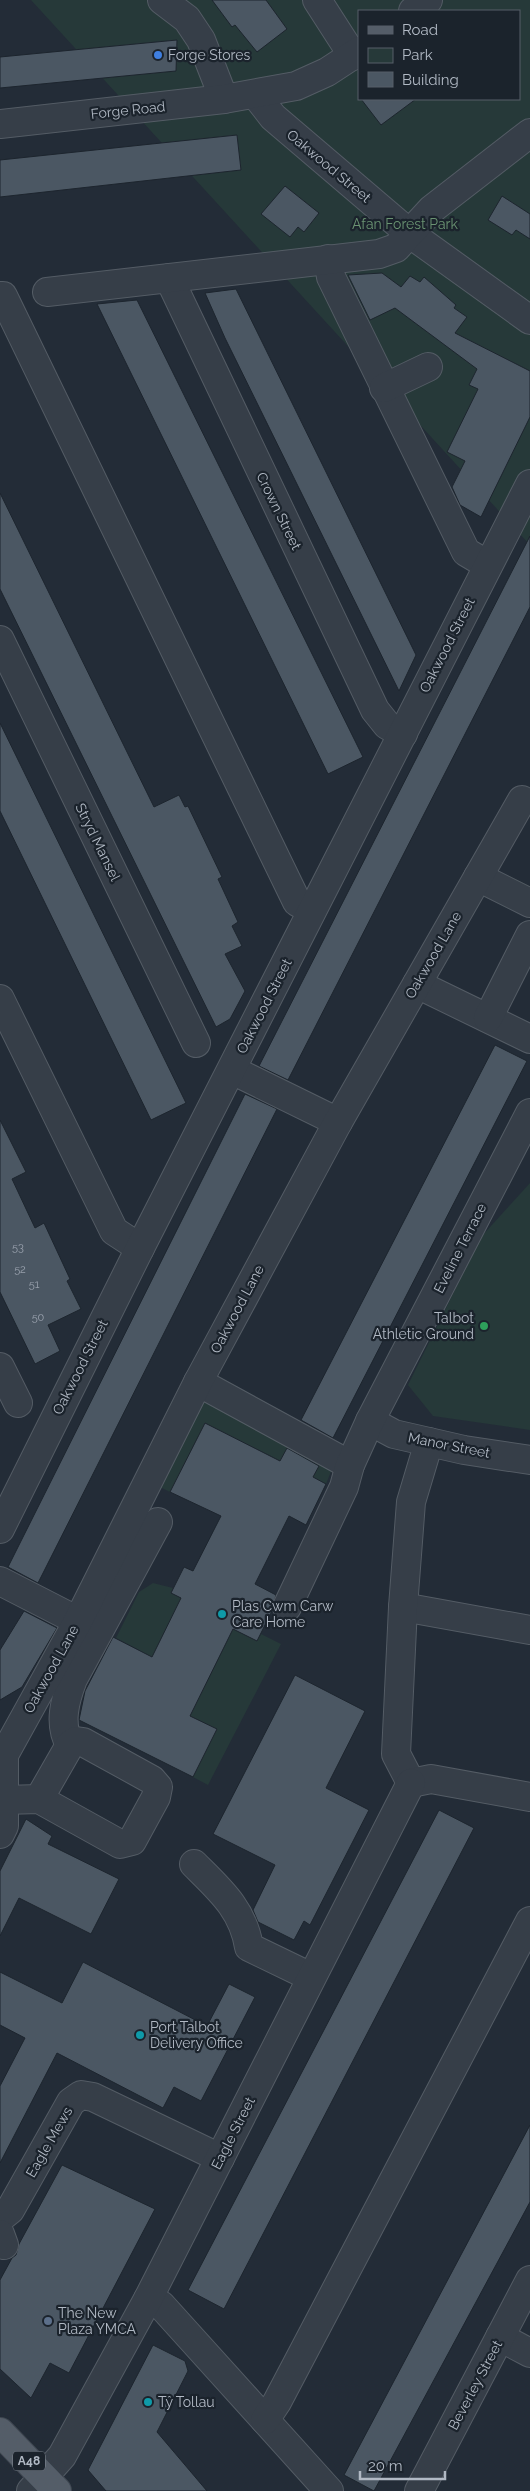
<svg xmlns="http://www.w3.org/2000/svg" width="530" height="2491" viewBox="0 0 530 2491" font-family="Raleway,sans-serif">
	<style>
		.green { fill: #263939; fill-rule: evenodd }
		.building { fill: #4b5763; stroke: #1d252e }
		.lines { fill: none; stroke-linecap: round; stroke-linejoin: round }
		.minor-casing { stroke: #545c65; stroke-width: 30 }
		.major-casing { stroke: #3f4751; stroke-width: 30 }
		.minor { stroke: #363e48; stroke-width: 28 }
		.major { stroke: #545d68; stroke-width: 28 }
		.shop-dot { fill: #3f7fe0; stroke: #1b232c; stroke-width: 2 }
		.leisure-dot { fill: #2e9e5b; stroke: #1b232c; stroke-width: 2 }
		.culture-dot { fill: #0f9aa8; stroke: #1b232c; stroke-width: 2 }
		.service-dot { fill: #5c6f8a; stroke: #1b232c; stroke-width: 2 }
		.labels { text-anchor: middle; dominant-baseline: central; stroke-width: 4.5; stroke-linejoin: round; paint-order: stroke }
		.number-label { font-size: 11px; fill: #98a0ac }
		.shield { fill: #1b232c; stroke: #848c96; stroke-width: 1 }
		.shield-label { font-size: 12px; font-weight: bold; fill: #b1b9c4 }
		.poi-label { font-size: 14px; fill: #b1b9c4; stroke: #1b232c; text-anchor: start }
		.street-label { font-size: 14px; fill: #b1b9c4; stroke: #1b232c }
		.park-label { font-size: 14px; fill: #6a9372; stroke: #1b232c }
	</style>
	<rect width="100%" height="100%" fill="#232c37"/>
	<g class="green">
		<path d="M31,0H530V545ZM359,11H519V99H359Z"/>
		<path d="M530,1183V1430L433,1416L408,1385L481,1237Z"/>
		<path d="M203,1395L332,1469L326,1484L205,1423L170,1492L158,1486Z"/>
		<path d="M153,1583L173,1588L171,1593L181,1598L169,1645L123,1682L139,1650L116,1638L139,1592Z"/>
		<path d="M233,1629L257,1641L261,1634L281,1644L208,1785L193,1777L217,1729L190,1716Z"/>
	</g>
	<g class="building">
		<path d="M212,0H266L287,29L257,52L235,25L232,27Z"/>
		<path d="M177,40L176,71L0,88V57Z"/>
		<path d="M361,99H416L381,125Z"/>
		<path d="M237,135L241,170L0,197V160Z"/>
		<path d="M285,186L319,213L304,232L298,227L290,237L261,214Z"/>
		<path d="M502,196L530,214V239L516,230L512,235L488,220Z"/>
		<path d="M382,273L401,287L410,276L420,282L424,277L456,305L454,308L467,317L455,333L530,371V417L481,517L460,505L452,487L465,461L447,452L478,389L469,385L477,369L395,308L370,320L348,275Z"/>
		<path d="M236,289L416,655L399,691L225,338L205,293Z"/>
		<path d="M137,300L363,757L328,774L97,304Z"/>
		<path d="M0,493L154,807L179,795L185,807L188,806L222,877L218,879L238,922L232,926L242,946L225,954L245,991L230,1019L216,1027L0,589Z"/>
		<path d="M530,536V607L288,1080L259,1066Z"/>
		<path d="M0,723L186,1103L151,1120L0,811Z"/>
		<path d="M495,1045L527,1061L333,1438L301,1420Z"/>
		<path d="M245,1094L277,1109L38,1583L8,1567Z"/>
		<path d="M0,1120L26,1172L12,1179L35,1228L44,1223L70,1279L67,1281L81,1309L48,1325L60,1351L35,1364L0,1292Z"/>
		<path d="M205,1423L280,1461L287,1448L319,1466L313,1477L326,1484L306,1525L289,1516L255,1584L276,1595L272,1611L257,1641L233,1629L190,1716L217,1729L193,1777L79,1720L85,1691L113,1637L152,1657L181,1598L171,1593L184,1567L193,1571L221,1516L170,1492Z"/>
		<path d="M24,1611L57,1628L22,1687L0,1700V1650Z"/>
		<path d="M295,1675L365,1711L326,1788L369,1810L310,1925L304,1921L294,1940L258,1922L253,1910L275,1865L213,1834Z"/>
		<path d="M439,1810L474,1828L224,2309L188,2290Z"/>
		<path d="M26,1819L52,1836L48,1844L119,1879L91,1934L19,1898L0,1936V1871Z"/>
		<path d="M83,1962L207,2026L229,1984L255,1997L201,2101L174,2087L163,2108L57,2053L0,2163V2086L25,2038L0,2025V1972L62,2003Z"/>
		<path d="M530,2125V2202L374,2491L344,2475Z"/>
		<path d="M62,2165L155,2209L69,2373L50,2363L31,2398L0,2369V2280L12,2258L16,2255L19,2244Z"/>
		<path d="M153,2345L185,2361L188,2371L157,2432L207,2491H106L88,2470Z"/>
	</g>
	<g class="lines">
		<defs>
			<g id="minor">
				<path d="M162,0L187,19L201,40L224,99"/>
				<path d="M317,0L353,56"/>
				<path d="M413,11L428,0"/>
				<path d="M255,94L273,117L409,233L530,320"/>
				<path d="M0,124L224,99L296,86L327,72L359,51"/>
				<path d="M328,259L331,277L466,552L488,565"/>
				<path d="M169,278L375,710L387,725L403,734"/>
				<path d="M47,292L379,254L396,248L432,209L530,133"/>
				<path d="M0,296H3L297,902L312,910"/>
				<path d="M384,388L428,367"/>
				<path d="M0,640L196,1043"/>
				<path d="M478,877L530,903"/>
				<path d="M417,984L530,1039"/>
				<path d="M0,999L114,1231L140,1248"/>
				<path d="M488,1018L530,935"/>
				<path d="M232,1070L338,1122"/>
				<path d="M0,1367L18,1403"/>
				<path d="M198,1382L350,1465"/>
				<path d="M370,1421L394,1434L464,1450L530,1460"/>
				<path d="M0,1529L140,1248L530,484"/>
				<path d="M0,1581L78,1621"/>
				<path d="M287,1607L344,1487L350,1465L370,1421L530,1113"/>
				<path d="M403,1607L530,1630"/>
				<path d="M70,1745C58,1724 65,1700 73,1679L158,1522"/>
				<path d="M411,1783L396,1754L403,1607L411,1502L429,1442"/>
				<path d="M411,1783L431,1779L530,1797"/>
				<path d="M4,1800L39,1799L120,1844L132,1841L156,1797L158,1787L152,1780L83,1742L76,1741L70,1745L39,1799"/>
				<path d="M0,1834L4,1826V1755L78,1621L198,1382L338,1122L522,800"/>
				<path d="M194,1864C219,1889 243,1909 249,1947L311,1977"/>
				<path d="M0,2218L10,2210L71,2102L81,2095L93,2097L220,2158"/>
				<path d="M0,2234L4,2245"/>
				<path d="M148,2299L161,2305L329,2491"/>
				<path d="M500,2337L530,2353"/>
				<path d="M265,2420L277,2402L530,1921"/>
				<path d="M31,2491L62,2456L148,2299L411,1783"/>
				<path d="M419,2491L530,2280"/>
			</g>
			<path id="major" d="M0,2432L57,2491"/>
		</defs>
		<use href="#minor" class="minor-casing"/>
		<use href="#major" class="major-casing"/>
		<use href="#minor" class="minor"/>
		<use href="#major" class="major"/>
	</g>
	<circle class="shop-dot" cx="158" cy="55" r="5"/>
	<circle class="leisure-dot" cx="484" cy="1326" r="5"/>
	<g class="culture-dot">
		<circle cx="222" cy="1614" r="5"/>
		<circle cx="140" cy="2035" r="5"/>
		<circle cx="148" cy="2402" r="5"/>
	</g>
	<circle class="service-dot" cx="48" cy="2321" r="5"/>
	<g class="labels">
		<g class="number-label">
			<text x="18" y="1247">53</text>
			<text x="20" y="1269">52</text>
			<text x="34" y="1284">51</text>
			<text x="38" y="1317">50</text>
		</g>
		<rect class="shield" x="13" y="2451.5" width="32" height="19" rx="4"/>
		<g class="shield-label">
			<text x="29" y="2461">A48</text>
		</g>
		<g class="poi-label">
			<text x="168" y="55">Forge Stores</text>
			<text x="474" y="1318" text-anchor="end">Talbot<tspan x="474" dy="16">Athletic Ground</tspan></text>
			<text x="232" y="1606">Plas Cwm Carw<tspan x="232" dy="16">Care Home</tspan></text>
			<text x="150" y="2027">Port Talbot<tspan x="150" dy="16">Delivery Office</tspan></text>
			<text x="58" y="2313">The New<tspan x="58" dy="16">Plaza YMCA</tspan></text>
			<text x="158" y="2402">Tŷ Tollau</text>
		</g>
		<g class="street-label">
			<text transform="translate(128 110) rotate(-6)">Forge Road</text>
			<text transform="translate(329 166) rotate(40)">Oakwood Street</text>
			<text transform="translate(279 511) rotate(64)">Crown Street</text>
			<text transform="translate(447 645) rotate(-63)">Oakwood Street</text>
			<text transform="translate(98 842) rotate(64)">Stryd Mansel</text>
			<text transform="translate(433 955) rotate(-60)">Oakwood Lane</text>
			<text transform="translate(264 1006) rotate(-63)">Oakwood Street</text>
			<text transform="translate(460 1248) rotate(-63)">Eveline Terrace</text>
			<text transform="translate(237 1309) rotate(-62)">Oakwood Lane</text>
			<text transform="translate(80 1367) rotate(-63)">Oakwood Street</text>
			<text transform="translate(449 1445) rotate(11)">Manor Street</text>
			<text transform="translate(51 1669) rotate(-61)">Oakwood Lane</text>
			<text transform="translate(233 2133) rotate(-63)">Eagle Street</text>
			<text transform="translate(49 2142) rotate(-60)">Eagle Mews</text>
			<text transform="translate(475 2385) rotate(-62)">Beverley Street</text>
		</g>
		<g class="park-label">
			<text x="405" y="224">Afan Forest Park</text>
		</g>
	</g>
	<rect x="358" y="10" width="162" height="90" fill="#1b232c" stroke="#575f69"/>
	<rect x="368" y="26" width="25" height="8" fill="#545d68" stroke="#575f69"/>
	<text x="402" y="35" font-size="15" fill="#b1b9c4">Road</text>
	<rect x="368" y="48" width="25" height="15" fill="#263939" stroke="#575f69"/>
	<text x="402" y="60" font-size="15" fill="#b1b9c4">Park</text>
	<rect x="368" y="72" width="25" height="15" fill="#4b5763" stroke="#575f69"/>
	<text x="402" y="85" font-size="15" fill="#b1b9c4">Building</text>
	<path d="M360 2471v8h85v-8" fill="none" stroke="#b1b9c4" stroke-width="2.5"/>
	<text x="368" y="2471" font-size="15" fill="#b1b9c4" stroke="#1b232c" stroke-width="4" paint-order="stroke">20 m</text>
</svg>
